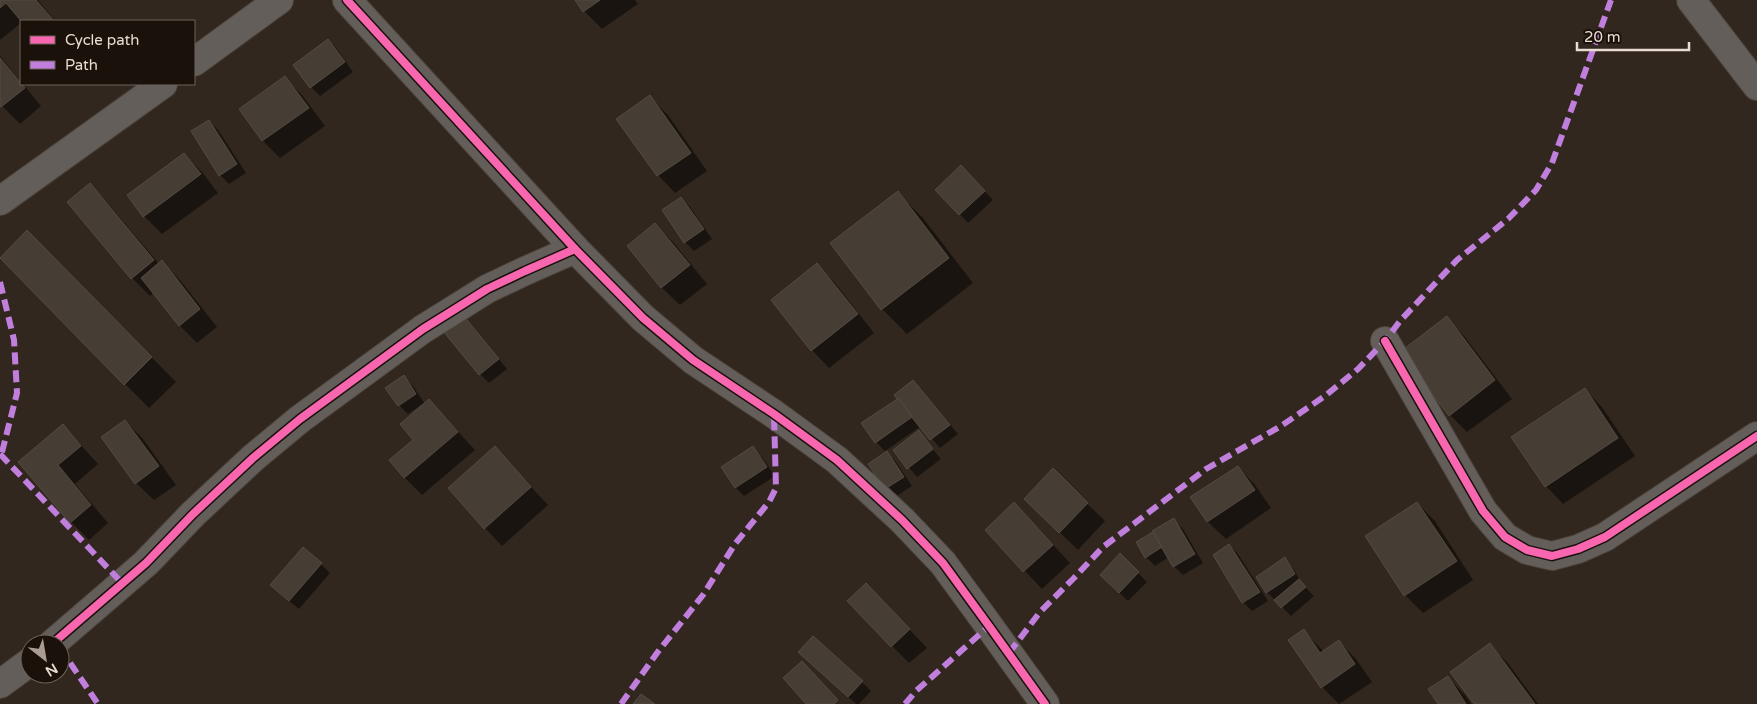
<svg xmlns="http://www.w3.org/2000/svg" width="1757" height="704" viewBox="0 0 1757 704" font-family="'Varela Round',sans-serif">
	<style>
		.shadow { fill: #0007 }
		.building { fill: #463d35; stroke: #534c43 }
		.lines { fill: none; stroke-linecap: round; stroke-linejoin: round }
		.street-casing { stroke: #4d443c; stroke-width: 30 }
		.street { stroke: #645e5a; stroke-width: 28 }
		.quiet { stroke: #c07fdc; stroke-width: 6; stroke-dasharray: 12 6; stroke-linecap: butt }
		.cycleway-casing { stroke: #1a110a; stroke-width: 11 }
		.cycleway { stroke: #f766af; stroke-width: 8 }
	</style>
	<rect width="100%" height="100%" fill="#31271e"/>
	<g class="shadow">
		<path d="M0,0H38L55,21H21V23L0,40Z"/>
		<path d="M577,0H635L638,4L602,29L584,11Z"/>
		<path d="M328,40L337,49L353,72L320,96L311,87Z"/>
		<path d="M0,56L21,82V84H23L41,106L20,124L0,104Z"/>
		<path d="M285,78L302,95L325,126L280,158L263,141Z"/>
		<path d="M650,97L668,115L707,171L675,193L658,175Z"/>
		<path d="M209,121L218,130L246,173L229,184L220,175L193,132Z"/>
		<path d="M184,154L202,172L218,193L162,234L144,216Z"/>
		<path d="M970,176L993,200L968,223L937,190Z"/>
		<path d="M90,185L107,202L159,264L162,262L180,280L217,327L197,343L180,326L154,292L150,296L132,278L69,202Z"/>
		<path d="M898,193L923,218L973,283L907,334L882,309L832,244Z"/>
		<path d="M681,198L690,207L712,239L694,251L685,242Z"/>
		<path d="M655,224L673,242L707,284L680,305L662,288L628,246Z"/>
		<path d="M27,231L176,382L149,408L125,384Z"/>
		<path d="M817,265L835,283L874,333L829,368L812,350Z"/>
		<path d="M1447,318L1464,336L1512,399L1467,432L1450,415Z"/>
		<path d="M472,326L507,369L489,383L480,374Z"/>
		<path d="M404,377L413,386L425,404L429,400L475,450L422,495L404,477L422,407L421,405L408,414L399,405Z"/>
		<path d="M913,381L958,434L940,448L921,426L885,451L876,442L899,399Z"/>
		<path d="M1585,390L1602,407L1635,456L1563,504L1546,486Z"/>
		<path d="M125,421L143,439L176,485L154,500L136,483Z"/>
		<path d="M63,425L98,464L75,484L108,523L89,540L71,522L20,462Z"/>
		<path d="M918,432L941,459L917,477L894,450Z"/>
		<path d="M495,448L548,505L502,546L485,528Z"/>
		<path d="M753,448L762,457L775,476L744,496L735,487Z"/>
		<path d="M887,453L896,462L912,486L895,497L886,488Z"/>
		<path d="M1238,467L1255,485L1271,508L1226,539L1208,522L1192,498Z"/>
		<path d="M1053,470L1105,521L1078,550L1043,516Z"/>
		<path d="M1417,503L1435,521L1473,580L1423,613L1405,595Z"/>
		<path d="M1174,520L1183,529L1203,563L1183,575L1174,566L1169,557L1155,566L1146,557Z"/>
		<path d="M1032,522L1070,563L1042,589L986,530Z"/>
		<path d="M1229,545L1238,554L1268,601L1252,611L1243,602Z"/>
		<path d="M1120,555L1147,582L1128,601L1101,575Z"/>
		<path d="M1284,559L1293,568L1302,584L1314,596L1291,616L1267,592L1257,577Z"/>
		<path d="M321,564L330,573L299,609L281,594Z"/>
		<path d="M884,603L927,648L909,663L892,646Z"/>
		<path d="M1304,631L1324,652L1338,641L1356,659L1372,682L1339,704L1322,687Z"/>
		<path d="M1489,645L1507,662L1538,704H1476Z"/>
		<path d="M809,661L862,682L871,691L859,704H856Z"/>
		<path d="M1448,678L1465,695L1471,704H1439Z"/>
	</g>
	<g class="building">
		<path d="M0,0H36L54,21H21L6,3L0,8Z"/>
		<path d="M575,0H600L583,12Z"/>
		<path d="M328,39L345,62L310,88L293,65Z"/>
		<path d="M0,58L25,88L1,107L0,106Z"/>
		<path d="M285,76L309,108L262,141L239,109Z"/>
		<path d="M650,95L691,153L657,176L616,119Z"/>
		<path d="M209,120L237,164L219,176L191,131Z"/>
		<path d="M184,153L201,174L143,217L127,195Z"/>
		<path d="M961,165L985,191L959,215L935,190Z"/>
		<path d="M90,183L154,260L131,279L67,202Z"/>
		<path d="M898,191L949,258L881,310L830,243Z"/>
		<path d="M681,197L704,229L684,243L662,210Z"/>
		<path d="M655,223L690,265L661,288L627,246Z"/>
		<path d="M27,230L152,357L124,385L0,258Z"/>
		<path d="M162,260L200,309L179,326L141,278Z"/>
		<path d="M817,263L858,314L811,351L771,300Z"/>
		<path d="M463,315L499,359L479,375L443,331Z"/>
		<path d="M1447,316L1495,380L1449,416L1400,352Z"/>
		<path d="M404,375L416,394L398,406L385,388Z"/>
		<path d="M913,380L950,425L930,440L894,395Z"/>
		<path d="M1585,388L1618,438L1545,487L1511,437Z"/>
		<path d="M899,398L912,417L875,443L861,423Z"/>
		<path d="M429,399L458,432L404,478L389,460L413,440L400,424Z"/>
		<path d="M125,420L159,466L135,484L101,437Z"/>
		<path d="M63,424L81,446L58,465L91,505L70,523L18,462Z"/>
		<path d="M919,430L933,449L907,469L893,450Z"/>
		<path d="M495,446L531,487L484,529L448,488Z"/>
		<path d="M753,446L767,467L735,488L721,467Z"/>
		<path d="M887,451L904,477L885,489L868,464Z"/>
		<path d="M1238,466L1255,490L1207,522L1190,497Z"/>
		<path d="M1053,468L1088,503L1059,533L1024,499Z"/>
		<path d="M1014,502L1053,545L1023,572L985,530Z"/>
		<path d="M1417,502L1457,561L1404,596L1365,536Z"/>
		<path d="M1174,518L1195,554L1173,567L1152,531Z"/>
		<path d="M1153,532L1162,547L1145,558L1136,542Z"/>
		<path d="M1229,544L1260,592L1242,603L1213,555Z"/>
		<path d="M303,547L322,563L289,601L270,585Z"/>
		<path d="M1120,553L1139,572L1119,593L1100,575Z"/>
		<path d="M1285,557L1295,574L1266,593L1256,577Z"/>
		<path d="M1299,579L1306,587L1281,608L1274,600Z"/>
		<path d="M866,583L910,629L891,647L847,601Z"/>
		<path d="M1304,629L1320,653L1339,640L1355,664L1321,688L1288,640Z"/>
		<path d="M813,636L863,681L848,697L798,652Z"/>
		<path d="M1490,643L1535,704H1474L1450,672Z"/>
		<path d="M802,661L838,700L834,704H806L783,678Z"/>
		<path d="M1448,676L1466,704H1438L1428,689Z"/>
		<path d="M641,694L655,704H633Z"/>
	</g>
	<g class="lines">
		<defs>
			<g id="street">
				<path d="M347,0L575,249L643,318L693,360L774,414L837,460L902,520L943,563L989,626L1045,704"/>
				<path d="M1691,0L1757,86"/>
				<path d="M194,62L279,0"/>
				<path d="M0,201L163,84"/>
				<path d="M1385,341L1483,511L1505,537L1527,550L1552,556L1578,549L1605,537L1757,436"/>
				<path d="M52,644L146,563L193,514L253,458L300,419L423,329L452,311L487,289L525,271L575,249"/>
				<path d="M0,684L30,662"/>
			</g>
		</defs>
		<use href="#street" class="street-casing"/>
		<use href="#street" class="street"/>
		<g class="quiet">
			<path d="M0,282L14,340L17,393L1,456"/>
			<path d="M0,454L122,583"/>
			<path d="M60,648L98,704"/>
			<path d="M1009,653L1040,612L1074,578L1103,547L1206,469L1281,426L1325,396L1358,369L1385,341L1400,321L1457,260L1508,219L1536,190L1552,163L1611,0"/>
			<path d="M621,704L657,653L703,595L735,544L769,502L776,488L774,414"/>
			<path d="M905,704L916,691L989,626"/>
		</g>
		<defs>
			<g id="cycleway">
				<path d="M347,0L575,249L643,318L693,360L774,414L837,460L902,520L943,563L989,626L1045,704"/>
				<path d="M1385,341L1483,511L1505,537L1527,550L1552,556L1578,549L1605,537L1757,436"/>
				<path d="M52,644L146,563L193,514L253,458L300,419L423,329L452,311L487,289L525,271L575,249"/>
			</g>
		</defs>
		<use href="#cycleway" class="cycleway-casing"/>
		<use href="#cycleway" class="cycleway"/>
	</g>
	<rect x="20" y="20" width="175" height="65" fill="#1a110a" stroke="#6d625a"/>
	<rect x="30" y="36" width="25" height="8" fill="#f766af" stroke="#6d625a"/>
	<text x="65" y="45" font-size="15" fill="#e9dcd2">Cycle path</text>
	<rect x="30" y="61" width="25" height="8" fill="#c07fdc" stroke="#6d625a"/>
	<text x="65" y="70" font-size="15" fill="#e9dcd2">Path</text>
	<g transform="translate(45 659) rotate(149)"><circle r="24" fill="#1a110a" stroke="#6d625a"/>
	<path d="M0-4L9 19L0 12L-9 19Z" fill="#a99d93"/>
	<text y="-8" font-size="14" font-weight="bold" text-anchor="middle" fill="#e9dcd2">N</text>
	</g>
	<path d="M1577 42v8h112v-8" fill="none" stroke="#e9dcd2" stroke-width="2.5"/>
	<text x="1584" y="42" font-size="15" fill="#e9dcd2" stroke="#1a110a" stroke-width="4" paint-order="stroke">20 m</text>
</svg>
